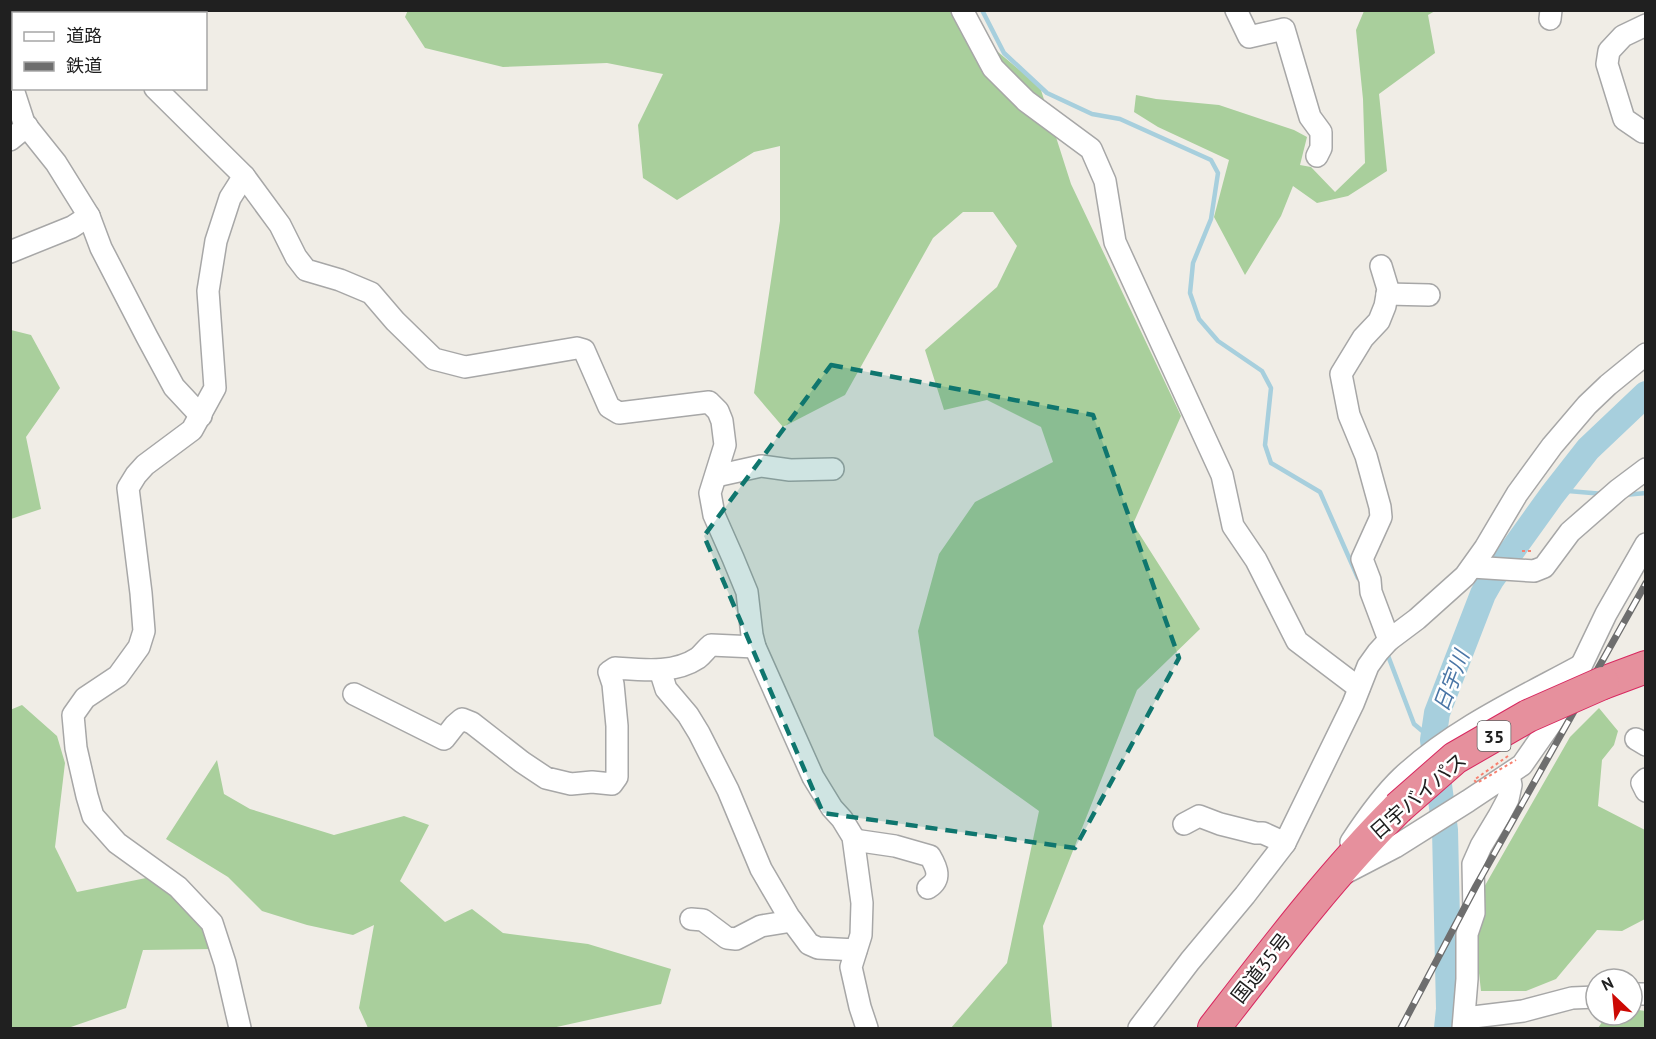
<svg xmlns="http://www.w3.org/2000/svg" width="1656" height="1039" viewBox="0 0 1656 1039" font-family="'PT Sans','Noto Sans JP',sans-serif">
	<style>
		.forest { fill: #a9cf9c }
		.lines { fill: none; stroke-linecap: round; stroke-linejoin: round }
		.stream { stroke: #a7cfdd; stroke-width: 4.5 }
		.river { stroke: #a7cfdd; stroke-width: 26 }
		.minor-casing { stroke: #a7a7a7; stroke-width: 24 }
		.highway-casing { stroke: #d82960; stroke-width: 34 }
		.path { stroke: #f78170; stroke-width: 2; stroke-dasharray: 3 3; stroke-linecap: butt }
		.minor { stroke: #fff; stroke-width: 21 }
		.highway { stroke: #e6909d; stroke-width: 32 }
		.rail-casing { stroke: #6e6e6e; stroke-width: 7 }
		.rail { stroke: #fff; stroke-width: 4.5; stroke-dasharray: 14; stroke-linecap: butt }
		.highway-bridge-casing { stroke: #d82960; stroke-width: 34; stroke-linecap: butt }
		.path-bridge { stroke: #f78170; stroke-width: 2; stroke-dasharray: 3 3; stroke-linecap: butt }
		.highway-bridge { stroke: #e6909d; stroke-width: 32 }
		.marked { fill: #0f766e; fill-opacity: 0.2; stroke: #0f766e; stroke-width: 4.5; stroke-dasharray: 12 8; stroke-linejoin: round }
		.labels { text-anchor: middle; dominant-baseline: central; stroke-width: 5; stroke-linejoin: round; paint-order: stroke }
		.shield { fill: #fff; stroke: #636363; stroke-width: 1.5 }
		.shield-label { font-size: 18px; font-weight: bold; fill: #202020 }
		.street-label { font-size: 20px; fill: #202020; stroke: #fff }
		.water-label { font-size: 21px; font-style: italic; fill: #4a76a6; stroke: #fff }
	</style>
	<rect width="100%" height="100%" fill="#f0ede6"/>
	<g class="forest">
		<path d="M408,10L949,11L1040,87L1071,184L1181,416L1133,524L1200,629L1137,690L1043,926L1052,1027L1048,1028H951L1007,963L1039,811L934,736L918,631L939,554L975,502L1053,462L1041,427L987,400L944,410L925,350L997,287L1017,246L993,212H963L933,238L845,395L783,427L754,393L780,221V146L754,152L677,200L643,178L638,125L663,74L607,63L503,67L425,48L405,17Z"/>
		<path d="M1364,11H1435L1428,15L1435,53L1379,94L1387,171L1348,196L1317,203L1293,186L1281,216L1245,275L1214,217L1229,160L1158,127L1134,112L1136,95L1156,99L1219,105L1294,130L1307,137L1300,165L1311,167L1335,192L1365,163L1363,99L1356,30Z"/>
		<path d="M11,330L31,335L60,388L26,437L41,509L11,519Z"/>
		<path d="M22,705L57,736L65,763L55,847L77,892L156,876L216,932L214,949L143,950L126,1008L68,1028H11L10,710Z"/>
		<path d="M1599,708L1618,731L1614,745L1602,760L1598,806L1645,830V919L1622,931L1597,930L1556,979L1526,991H1481L1475,937L1483,889L1570,737Z"/>
		<path d="M217,760L224,794L250,809L334,835L404,816L429,825L400,881L445,922L472,909L503,933L588,944L671,969L661,1004L552,1028H368L359,1008L374,925L353,935L307,925L262,911L228,877L166,839Z"/>
		<path d="M1632,1009L1645,1011V1028H1598L1607,1015H1632Z"/>
	</g>
	<g class="lines">
		<g class="stream">
			<path d="M982,10L1004,53L1047,93L1092,114L1120,119L1211,160L1218,173L1211,219L1193,263L1190,293L1199,319L1218,341L1262,371L1271,388L1265,445L1271,463L1320,492L1358,578"/>
			<path d="M1556,490L1604,494"/>
			<path d="M1624,495L1646,493"/>
			<path d="M1387,653L1414,724L1433,740"/>
		</g>
		<path class="river" d="M1447,1028L1449,1009L1445,830L1433,740L1437,713L1483,594L1491,580L1552,495L1588,449L1646,394"/>
		<defs>
			<g id="minor">
				<path d="M87,10L89,14"/>
				<path d="M962,10L993,68L1026,101L1091,149L1105,181L1115,242L1222,475L1233,526L1256,560L1297,641L1359,688"/>
				<path d="M1236,10L1249,37L1284,29L1310,117L1321,132V148L1317,156"/>
				<path d="M1550,19L1551,10"/>
				<path d="M1646,25L1623,36L1609,51L1607,64L1624,119L1643,132L1646,131"/>
				<path d="M10,80L24,123L56,163L89,216L101,248L147,337L174,387L201,416"/>
				<path d="M155,88L244,176L280,225L296,257L306,270L340,280L371,293L395,321L434,359L465,367L577,348L584,350L609,407L619,413L709,402L718,411L722,421L725,445L710,493L714,515L733,558L747,592L752,635L755,647L813,777L832,808L842,819L853,837L862,903L861,935L851,967L860,1007L867,1028"/>
				<path d="M10,140L27,126"/>
				<path d="M10,252L72,227L89,216"/>
				<path d="M1381,266L1388,289L1385,306L1379,321L1363,338L1341,374L1349,415L1366,456L1380,507L1381,517L1362,559L1370,580L1371,592L1389,640"/>
				<path d="M1387,294L1429,295"/>
				<path d="M716,476L761,466L790,470L833,469"/>
				<path d="M1472,567L1534,571L1544,567L1570,532L1618,490L1646,469"/>
				<path d="M660,670L666,689L688,715L699,733L728,790L761,869L789,917L809,944L818,948L856,950"/>
				<path d="M354,694L444,739L455,725L462,719L472,723L522,762L546,778L571,784L592,782L612,784L617,777V726L613,684L609,672L615,668C643,670 674,674 698,658C703,654 706,649 711,645L755,647"/>
				<path d="M1636,739L1646,745"/>
				<path d="M1646,779L1642,783L1646,791"/>
				<path d="M1184,824L1199,816L1220,824L1256,833H1263L1285,843"/>
				<path d="M854,840L895,846L930,856C937,868 942,879 928,888"/>
				<path d="M1351,842C1366,819 1382,796 1402,777C1454,729 1519,699 1580,666"/>
				<path d="M1345,873L1395,847L1468,801L1522,765L1559,712L1606,614L1646,544"/>
				<path d="M691,919L703,920L727,938L736,939L761,926L792,921"/>
				<path d="M1632,994H1646"/>
				<path d="M1465,1018L1523,1011L1572,998L1596,997"/>
				<path d="M240,1028L225,963L212,923L178,887L117,843L93,816L87,796L76,748L73,715L85,698L118,676L139,647L144,631L141,593L128,488L136,475L145,465L192,430L215,388L208,291L216,241L230,198L244,176"/>
				<path d="M1139,1028L1190,961L1245,895L1285,843L1353,704L1368,666L1378,652L1389,640L1417,619L1465,576L1485,548L1517,494L1552,446L1587,405L1608,385L1646,354"/>
				<path d="M1463,1028L1467,979V934L1474,913L1473,864L1481,846L1499,816L1508,799L1511,785L1509,775"/>
			</g>
			<g id="highway">
				<path d="M1603,683L1646,667"/>
				<path d="M1214,1028C1272,953 1330,876 1398,808"/>
			</g>
		</defs>
		<use href="#minor" class="minor-casing"/>
		<use href="#highway" class="highway-casing"/>
		<path class="path" d="M1522,551H1534"/>
		<use href="#minor" class="minor"/>
		<use href="#highway" class="highway"/>
		<defs>
			<path id="rail" d="M1401,1028L1476,886L1646,583"/>
		</defs>
		<use href="#rail" class="rail-casing"/>
		<use href="#rail" class="rail"/>
		<defs>
			<path id="highway-bridge" d="M1398,808L1455,758L1528,716L1603,683"/>
		</defs>
		<use href="#highway-bridge" class="highway-bridge-casing"/>
		<path class="path-bridge" d="M1508,756L1474,780L1477,783L1516,760"/>
		<use href="#highway-bridge" class="highway-bridge"/>
	</g>
	<path class="marked" d="M831,365L1093,415L1179,658L1075,848L823,813L704,536Z"/>
	<g class="labels">
		<rect class="shield" x="1477.5" y="721" width="33" height="30" rx="4.5"/>
		<g class="shield-label">
			<text x="1494" y="736">35</text>
		</g>
		<g class="street-label">
			<text transform="translate(1418 796) rotate(-41)">日宇バイパス</text>
			<text transform="translate(1261 968) rotate(-52)">国道35号</text>
		</g>
		<g class="water-label">
			<text transform="translate(1451 681) rotate(-69)">日宇川</text>
		</g>
	</g>
	<rect width="1656" height="1039" fill="none" stroke="#202020" stroke-width="24"/>
	<rect x="12" y="12" width="195" height="78" fill="#ffffff" stroke="#a6a6a6" stroke-width="1.5"/>
	<rect x="24" y="32" width="30" height="9" fill="#ffffff" stroke="#a6a6a6" stroke-width="1.5"/>
	<text x="66" y="42" font-size="18" fill="#202020">道路</text>
	<rect x="24" y="62" width="30" height="9" fill="#6e6e6e" stroke="#a6a6a6" stroke-width="1.5"/>
	<text x="66" y="72" font-size="18" fill="#202020">鉄道</text>
	<g transform="translate(1614 997) rotate(334)"><circle r="28" fill="#ffffff" stroke="#a6a6a6" stroke-width="1.5"/>
	<path d="M0-4.5L10 22L0 15L-10 22Z" fill="#cc0904"/>
	<text y="-9" font-size="16" font-weight="bold" text-anchor="middle" fill="#202020">N</text>
	</g>
</svg>
